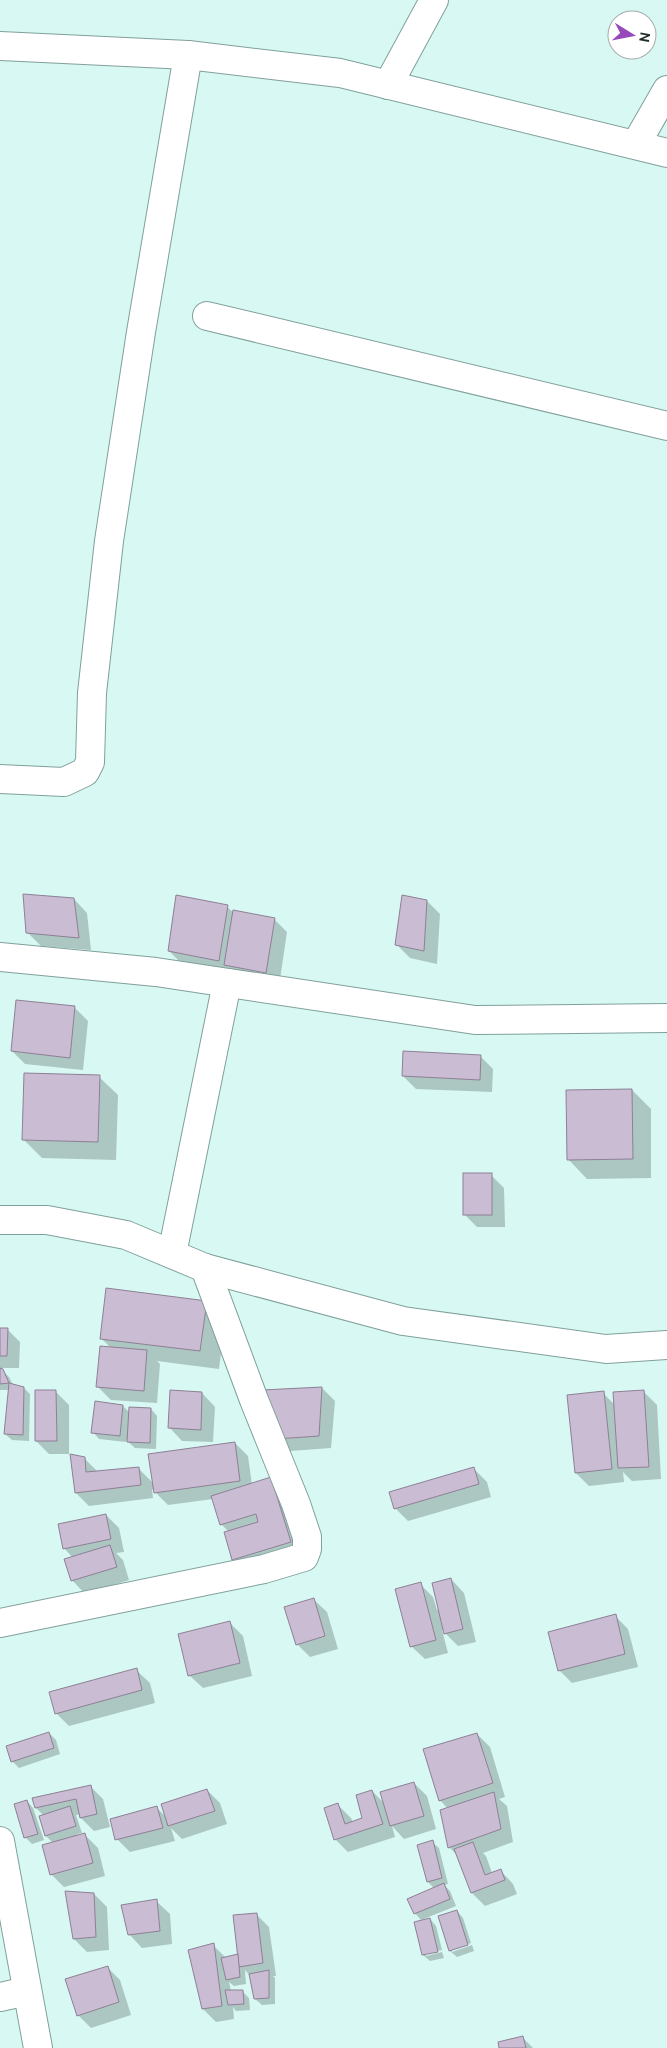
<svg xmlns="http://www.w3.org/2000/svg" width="667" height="2048" viewBox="0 0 667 2048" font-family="Cabin,sans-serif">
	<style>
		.shadow { fill: #0003 }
		.building { fill: #cabcd2; stroke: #8e8095 }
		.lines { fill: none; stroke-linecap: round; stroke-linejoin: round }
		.street-casing { stroke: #81a09b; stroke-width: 30 }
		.street { stroke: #fff; stroke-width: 28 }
	</style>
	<rect width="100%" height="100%" fill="#d7f8f3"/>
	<g class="shadow">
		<path d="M74,899L87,913L91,950L41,946L28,933Z"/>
		<path d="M427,901L440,914L437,964L410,958L397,945Z"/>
		<path d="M227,907L234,913L274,919L287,932L279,986L182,964L169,951Z"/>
		<path d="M75,1008L88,1021L83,1070L25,1064L12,1051Z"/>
		<path d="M480,1056L493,1069L492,1092L416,1089L403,1076Z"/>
		<path d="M99,1077L118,1095L116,1160L42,1158L23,1139Z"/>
		<path d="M632,1090L651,1109V1178L587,1179L569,1160Z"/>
		<path d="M491,1175L504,1188L505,1227H477L464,1214Z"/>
		<path d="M206,1302L225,1320L219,1369L157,1361L160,1364L157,1403L111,1400L98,1387L111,1348L101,1338Z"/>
		<path d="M0,1329H7L20,1342L19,1368H0L9,1377L13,1385L24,1388L30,1394L29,1441L12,1440L5,1434L9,1390H0Z"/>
		<path d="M322,1388L335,1401L331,1448L290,1451L277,1438Z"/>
		<path d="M56,1392L69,1405V1454H49L36,1441Z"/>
		<path d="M644,1392L657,1405L661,1479L632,1481L623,1472L624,1482L589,1486L576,1473L603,1393L615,1405Z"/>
		<path d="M202,1393L215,1407L213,1442L182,1441L169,1427Z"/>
		<path d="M123,1406L130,1413L151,1409L157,1416L156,1449L135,1448L126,1440V1442L99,1439L93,1432Z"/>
		<path d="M235,1443L248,1456L252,1485L271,1479L309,1561L252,1578L234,1559L229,1532L221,1524L213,1499L168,1505L152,1489L153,1498L89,1506L76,1493L84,1458L98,1472L138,1468L154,1484Z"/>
		<path d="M474,1469L487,1482L491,1497L408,1521L395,1508Z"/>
		<path d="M106,1515L119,1528L124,1552L116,1553L123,1560L129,1580L85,1594L72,1580L73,1558L64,1548Z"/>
		<path d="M451,1579L464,1593L476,1642L458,1646L442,1630L448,1653L425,1659L411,1646L420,1584L433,1597L437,1610L439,1609Z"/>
		<path d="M313,1599L327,1612L338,1649L310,1657L297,1644Z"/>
		<path d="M615,1616L628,1629L638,1667L572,1683L559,1670Z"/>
		<path d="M230,1623L243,1636L252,1676L203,1688L189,1675Z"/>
		<path d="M136,1670L150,1683L155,1703L69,1726L56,1713Z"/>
		<path d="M49,1733L56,1740L60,1754L19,1768L12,1761Z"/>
		<path d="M477,1734L490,1747L505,1797L499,1799L507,1806L513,1842L483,1853L486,1856L492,1873L500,1870L513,1884L517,1894L485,1906L472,1893L458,1856L449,1847L448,1809L440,1800Z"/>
		<path d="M414,1783L427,1796L436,1829L404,1839L392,1826L395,1837L348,1852L335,1839L338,1805L351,1818L353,1823L364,1819L372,1791L385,1804Z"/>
		<path d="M90,1786L103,1799L110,1827L94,1831L81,1818V1814L76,1815L82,1833L77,1834V1837L85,1835L98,1848L105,1876L64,1887L51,1874L53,1843L46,1836L44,1816L36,1808Z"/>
		<path d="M207,1790L220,1803L227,1824L182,1839L171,1828L175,1841L130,1852L117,1839L157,1808L167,1818Z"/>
		<path d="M27,1801L33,1808L44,1840L32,1844L25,1837Z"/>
		<path d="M432,1842L439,1848L448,1884L444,1885L450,1891L456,1906L421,1920L415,1913L435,1889L428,1882Z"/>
		<path d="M94,1894L107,1907L109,1950L87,1952L74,1939Z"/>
		<path d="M156,1901L170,1914L172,1944L142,1948L129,1934Z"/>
		<path d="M457,1911L463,1918L471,1943L452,1949V1952L472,1945L474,1951L457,1957L450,1951L440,1917Z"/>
		<path d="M256,1914L269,1927L276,1976H273L275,1978V2004L262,2005L255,1999L251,1977L245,1970L246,1984L234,1986L229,1982L231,1991H242L249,1998L250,2010L236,2011L233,2007L234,2019L216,2022L203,2009L213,1945L226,1958L237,1956Z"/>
		<path d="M430,1919L436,1926L442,1950L426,1953V1956L442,1952L444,1958L430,1961L423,1955Z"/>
		<path d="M107,1967L120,1980L131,2015L91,2028L78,2015Z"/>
		<path d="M522,2037L533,2048H501Z"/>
	</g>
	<g class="building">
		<path d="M23,894L74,898L79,938L26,933Z"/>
		<path d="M176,895L228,905L219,961L168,951Z"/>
		<path d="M402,895L427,900L424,951L395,945Z"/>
		<path d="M233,910L275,918L266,973L224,965Z"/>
		<path d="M16,1000L75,1006L70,1058L11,1051Z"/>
		<path d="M403,1051L481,1055L480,1080L402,1076Z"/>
		<path d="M24,1073L100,1075L98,1142L22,1140Z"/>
		<path d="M632,1089L633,1159L567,1160L566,1090Z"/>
		<rect x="463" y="1173" width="29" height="42"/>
		<path d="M106,1288L207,1301L200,1351L100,1339Z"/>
		<path d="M0,1328H8L7,1356H0Z"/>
		<path d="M100,1346L147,1350L144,1391L96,1387Z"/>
		<path d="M0,1368L3,1369L9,1383L0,1384Z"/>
		<path d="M9,1383L24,1387L23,1435L4,1434Z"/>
		<path d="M322,1387L319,1436L276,1439L262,1390Z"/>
		<path d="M35,1390H56L57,1441H35Z"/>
		<path d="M170,1390L202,1392L201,1430L168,1428Z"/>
		<path d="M644,1390L649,1467L618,1468L613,1392Z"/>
		<path d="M604,1391L612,1469L575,1473L567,1395Z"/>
		<path d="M95,1401L123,1405L120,1436L91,1433Z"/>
		<path d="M129,1407L151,1408L150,1443L127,1442Z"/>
		<path d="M235,1442L240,1481L154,1493L148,1454Z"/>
		<path d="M70,1454L85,1457L86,1472L139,1467L141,1485L75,1493Z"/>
		<path d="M474,1467L479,1484L394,1509L389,1492Z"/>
		<path d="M271,1477L291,1542L232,1560L224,1532L258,1522L256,1514L220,1525L211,1496Z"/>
		<path d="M106,1514L111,1539L63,1549L58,1524Z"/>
		<path d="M110,1545L117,1567L71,1581L64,1559Z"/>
		<path d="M451,1578L463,1629L444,1634L432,1583Z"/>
		<path d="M421,1582L436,1640L410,1647L395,1589Z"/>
		<path d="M314,1598L325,1636L296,1645L284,1607Z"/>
		<path d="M616,1614L625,1654L558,1671L548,1632Z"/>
		<path d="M230,1621L240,1663L188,1676L178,1634Z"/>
		<path d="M137,1668L142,1690L55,1714L49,1692Z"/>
		<path d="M49,1732L54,1748L11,1762L6,1746Z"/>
		<path d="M477,1733L493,1783L439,1801L423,1749Z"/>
		<path d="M414,1782L424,1816L390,1826L380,1792Z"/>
		<path d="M91,1785L97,1814L80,1818L76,1799L35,1808L32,1798Z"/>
		<path d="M207,1789L215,1811L168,1826L161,1804Z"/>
		<path d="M372,1790L383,1824L334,1840L324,1808L338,1803L345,1824L362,1818L356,1795Z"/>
		<path d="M494,1792L501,1829L448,1848L440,1810Z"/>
		<path d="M27,1800L38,1834L24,1838L14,1804Z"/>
		<path d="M70,1806L76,1826L45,1836L39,1816Z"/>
		<path d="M157,1806L163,1828L115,1840L110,1819Z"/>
		<path d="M85,1833L93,1863L50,1875L42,1845Z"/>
		<path d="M433,1840L442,1878L427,1882L417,1845Z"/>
		<path d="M473,1842L485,1875L501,1869L505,1880L471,1893L454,1849Z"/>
		<path d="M444,1883L450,1899L414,1914L407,1899Z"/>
		<path d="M65,1891L94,1893L96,1937L73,1939Z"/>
		<path d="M157,1899L160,1931L128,1935L121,1905Z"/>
		<path d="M457,1910L468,1945L449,1951L438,1916Z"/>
		<path d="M257,1913L263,1963L239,1967L233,1915Z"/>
		<path d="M430,1918L438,1952L422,1955L414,1922Z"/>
		<path d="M214,1943L222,2006L202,2009L188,1950Z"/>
		<path d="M238,1954L240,1977L226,1980L221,1958Z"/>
		<path d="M108,1966L119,2002L77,2016L65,1979Z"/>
		<path d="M269,1970V1998L254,1999L249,1974Z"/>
		<path d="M225,1990H243L244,2004L228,2005Z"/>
		<path d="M523,2036L526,2048H499L498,2042Z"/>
	</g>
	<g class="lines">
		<defs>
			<g id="street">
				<path d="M0,46L188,55L340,73L667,153"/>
				<path d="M388,85L434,0"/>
				<path d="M636,144L667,90"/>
				<path d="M207,316L667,426"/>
				<path d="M0,779L64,782L85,772L90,762L92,693L109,541L141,332L188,55"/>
				<path d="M0,957L156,972L475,1020L667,1018"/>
				<path d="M0,1220H47L126,1235L205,1268L403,1321L606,1349L667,1345"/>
				<path d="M172,1254L227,983"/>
				<path d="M0,1623L264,1569L304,1557L307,1549V1537L296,1504L254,1400L205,1268"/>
				<path d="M0,1841L38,2048"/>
				<path d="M0,1997L27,1991"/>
			</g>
		</defs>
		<use href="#street" class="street-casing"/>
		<use href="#street" class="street"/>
	</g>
	<g transform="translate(632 35) rotate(100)"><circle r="24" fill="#ffffff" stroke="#a5abaa"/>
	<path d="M0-4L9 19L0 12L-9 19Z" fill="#9649bb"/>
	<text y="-8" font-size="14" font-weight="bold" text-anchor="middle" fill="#1f2c2a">N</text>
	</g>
</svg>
